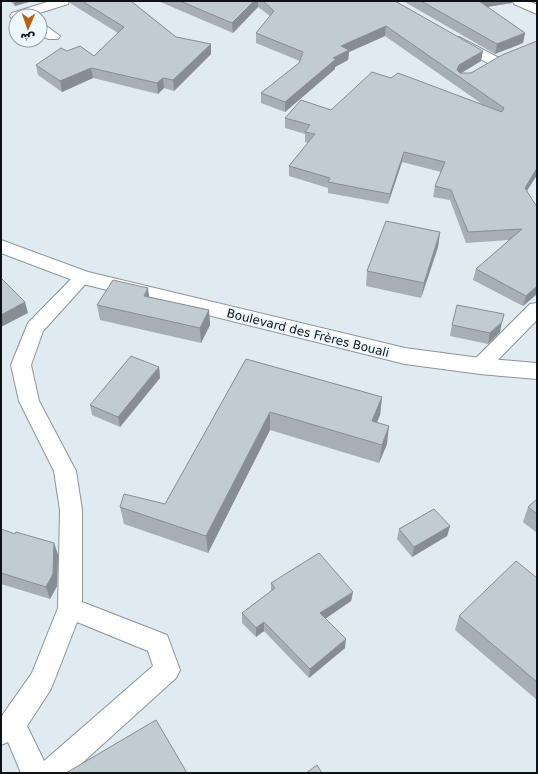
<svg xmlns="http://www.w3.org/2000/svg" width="538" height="774" viewBox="0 0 538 774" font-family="'DejaVu Sans',Vazirmatn,sans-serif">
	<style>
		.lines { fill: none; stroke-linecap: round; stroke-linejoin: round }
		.street-casing { stroke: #8b959a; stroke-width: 2 }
		.secondary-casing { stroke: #8b959a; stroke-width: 2 }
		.street { fill: #fff; fill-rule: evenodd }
		.secondary { fill: #fff; fill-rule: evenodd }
		.wall { fill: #a6afb5 }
		.shaded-wall { fill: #878e93 }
		.building { fill: #c1cbd2; stroke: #878e93 }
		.labels { text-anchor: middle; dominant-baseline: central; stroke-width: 4; stroke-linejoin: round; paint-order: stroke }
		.street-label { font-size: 12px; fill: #0e1214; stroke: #edf8fe }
	</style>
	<rect width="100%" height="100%" fill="#e0eaf1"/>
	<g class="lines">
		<defs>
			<g id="street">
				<path d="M50,1H69L68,4L30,16H16V20L12,19L10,16L12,13Z"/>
				<path d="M513,1H529L537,5V14L514,4Z"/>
				<path d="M40,24L45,25L60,36L58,39H48L40,34Z"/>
				<path d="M459,37L499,58L501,61L499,64L494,65L489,64L454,44L452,41L454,38Z"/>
				<path d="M83,271L89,273L92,277L43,331L31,365L39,401L76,471L82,510V602L167,635L180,670L176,678L71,773H21L8,742L1,745V717L32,673L58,608L60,510L54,471L19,401L11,365L28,323L77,273ZM77,622L148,651L153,666L44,761L27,726L51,689Z"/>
				<path d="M537,303V320L487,371L480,373L473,371L470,366L473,361L530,304Z"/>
			</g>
			<path id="secondary" d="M1,240L88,272L405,348L480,358L537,363V379L480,374L405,364L83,284L1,253Z"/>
		</defs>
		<use href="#street" class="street-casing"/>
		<use href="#secondary" class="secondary-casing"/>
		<use href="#street" class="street"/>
		<use href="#secondary" class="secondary"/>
	</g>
	<g class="wall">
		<path d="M10,1H32L15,6Z"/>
		<path d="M70,1H131L176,37L211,44V54L174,91L164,88L158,94L93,78L62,92L38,75L36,65L67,51L94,56L118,33L70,3Z"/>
		<path d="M158,1H395L481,61L461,73H471L537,41V175L527,191L537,294L523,306L473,280L476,269L509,240L466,243L450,200L433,197L435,186L441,172L402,162L388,204L328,193V188L289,176V166L308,143L305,142V134L285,128V118L331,110L391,78L482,104L385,36L349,52L348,60L335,67V69L285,112L261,103V93L299,63L300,61L256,43V33L270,16L258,7L233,33Z"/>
		<path d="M403,1H513L512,3L487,7L525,33L523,43L495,54Z"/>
		<path d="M532,1H537V3Z"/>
		<path d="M440,232L438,247L421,298L366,286L367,271Z"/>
		<path d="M149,297L209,310L210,325L201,343L100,320L97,305Z"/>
		<path d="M452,325L500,332L488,344L450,336Z"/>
		<path d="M246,359L382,397L380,415L377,422L387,444L379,463L270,430L208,553L124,524L120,507L165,504Z"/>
		<path d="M159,367L160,378L120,427L92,415L90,405Z"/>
		<path d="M537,499V533L523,522L528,507Z"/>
		<path d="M450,526L447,536L412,557L397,539L399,529Z"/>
		<path d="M1,529L15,534L54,543L58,555L57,586L50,599L1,584Z"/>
		<path d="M537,578V700L455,630L459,616Z"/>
		<path d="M271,583L353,592L351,601L325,619L345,648L309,678L264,631L256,637L242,623V613L271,591Z"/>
	</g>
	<g class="shaded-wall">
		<path d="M14,1H32L15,6Z"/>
		<path d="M254,1H258V7L233,33L232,23Z"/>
		<path d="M475,1H513L512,3L474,9Z"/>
		<path d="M386,26L385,36L349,52L348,60L335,67V69L285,112V102L333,58L341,46Z"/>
		<path d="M525,33L523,43L495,54L497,44Z"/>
		<path d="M211,44V54L174,91L173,80Z"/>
		<path d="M483,51L481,61L458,75L457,70L459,65Z"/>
		<path d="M91,68L93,78L62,92L60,81Z"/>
		<path d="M163,78L164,88L158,94L157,83Z"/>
		<path d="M404,152L402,162L388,204L390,194Z"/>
		<path d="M537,168V175L522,198L525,188Z"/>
		<path d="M440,232L438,247L421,298L424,283Z"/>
		<path d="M537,286V294L523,306L526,296Z"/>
		<path d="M148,288L150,303L144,296Z"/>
		<path d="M25,302L28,313L1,327V315Z"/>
		<path d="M209,310L210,325L201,343L200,328Z"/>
		<path d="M502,322L500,332L488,344L490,333Z"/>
		<path d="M159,367L160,378L120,427L118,417Z"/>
		<path d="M382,397L380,415L370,439L372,421Z"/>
		<path d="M270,412V430L208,553L206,536Z"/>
		<path d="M389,426L387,444L379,463L382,445Z"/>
		<path d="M450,526L447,536L412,557L414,547Z"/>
		<path d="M54,543L58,555L57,586L50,599L46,587Z"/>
		<path d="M353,592L351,601L319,623L320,613Z"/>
		<path d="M264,622V631L256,637V628Z"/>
		<path d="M346,639L345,648L309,678L310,669Z"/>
	</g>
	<g class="building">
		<path d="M82,1H131L176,37L211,44L173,80L163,78L157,83L91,68L60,81L36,65L61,48L67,51L80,46L94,56L124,27Z"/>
		<path d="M180,1H254L232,23Z"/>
		<path d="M263,1H395L483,51L459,65L457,70L460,73H471L502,55L537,41V168L525,188L537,207V286L526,296L476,269L522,229L468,232L451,190L435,186L445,162L404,152L390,194L328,182L330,178L289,166L315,134L305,132L310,125L285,118L301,100L331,110L372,72L391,78L398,73L502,112L504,108L386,26L341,46L349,50L333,58L336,59L285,102L261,93L299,63L303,52L256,33L274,11Z"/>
		<path d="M421,1H479L525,33L497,44Z"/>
		<path d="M386,221L440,232L424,283L367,271Z"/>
		<path d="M1,278L25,302L1,315Z"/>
		<path d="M113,280L148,288L144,296L209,310L200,328L97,305Z"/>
		<path d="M457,305L504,314L502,322L490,333L452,325Z"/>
		<path d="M131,356L159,367L118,417L90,405Z"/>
		<path d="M246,359L382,397L372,421L389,426L382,445L270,412L206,536L120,507L124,494L165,504Z"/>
		<path d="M537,499V514L528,507Z"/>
		<path d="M434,509L450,526L414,547L399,529Z"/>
		<path d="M1,529L15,534L16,532L54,543L53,574L46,587L1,573Z"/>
		<path d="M319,553L353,592L320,613L346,639L310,669L264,622L256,628L242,613L275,588L271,583Z"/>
		<path d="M516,561L537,578V682L459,616Z"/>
		<path d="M156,720L187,773H66Z"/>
		<path d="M317,765L322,773H306Z"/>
	</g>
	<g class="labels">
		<g class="street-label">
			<text transform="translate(308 333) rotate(14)">Boulevard des Frères Bouali</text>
		</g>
	</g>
	<rect width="538" height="774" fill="none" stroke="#0e1214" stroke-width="4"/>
	<g transform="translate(28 28) rotate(182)"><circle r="19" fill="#edf8fe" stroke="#949ca0"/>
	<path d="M0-3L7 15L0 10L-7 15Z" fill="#bd610f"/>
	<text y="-6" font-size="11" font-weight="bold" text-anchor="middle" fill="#0e1214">ش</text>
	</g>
</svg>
